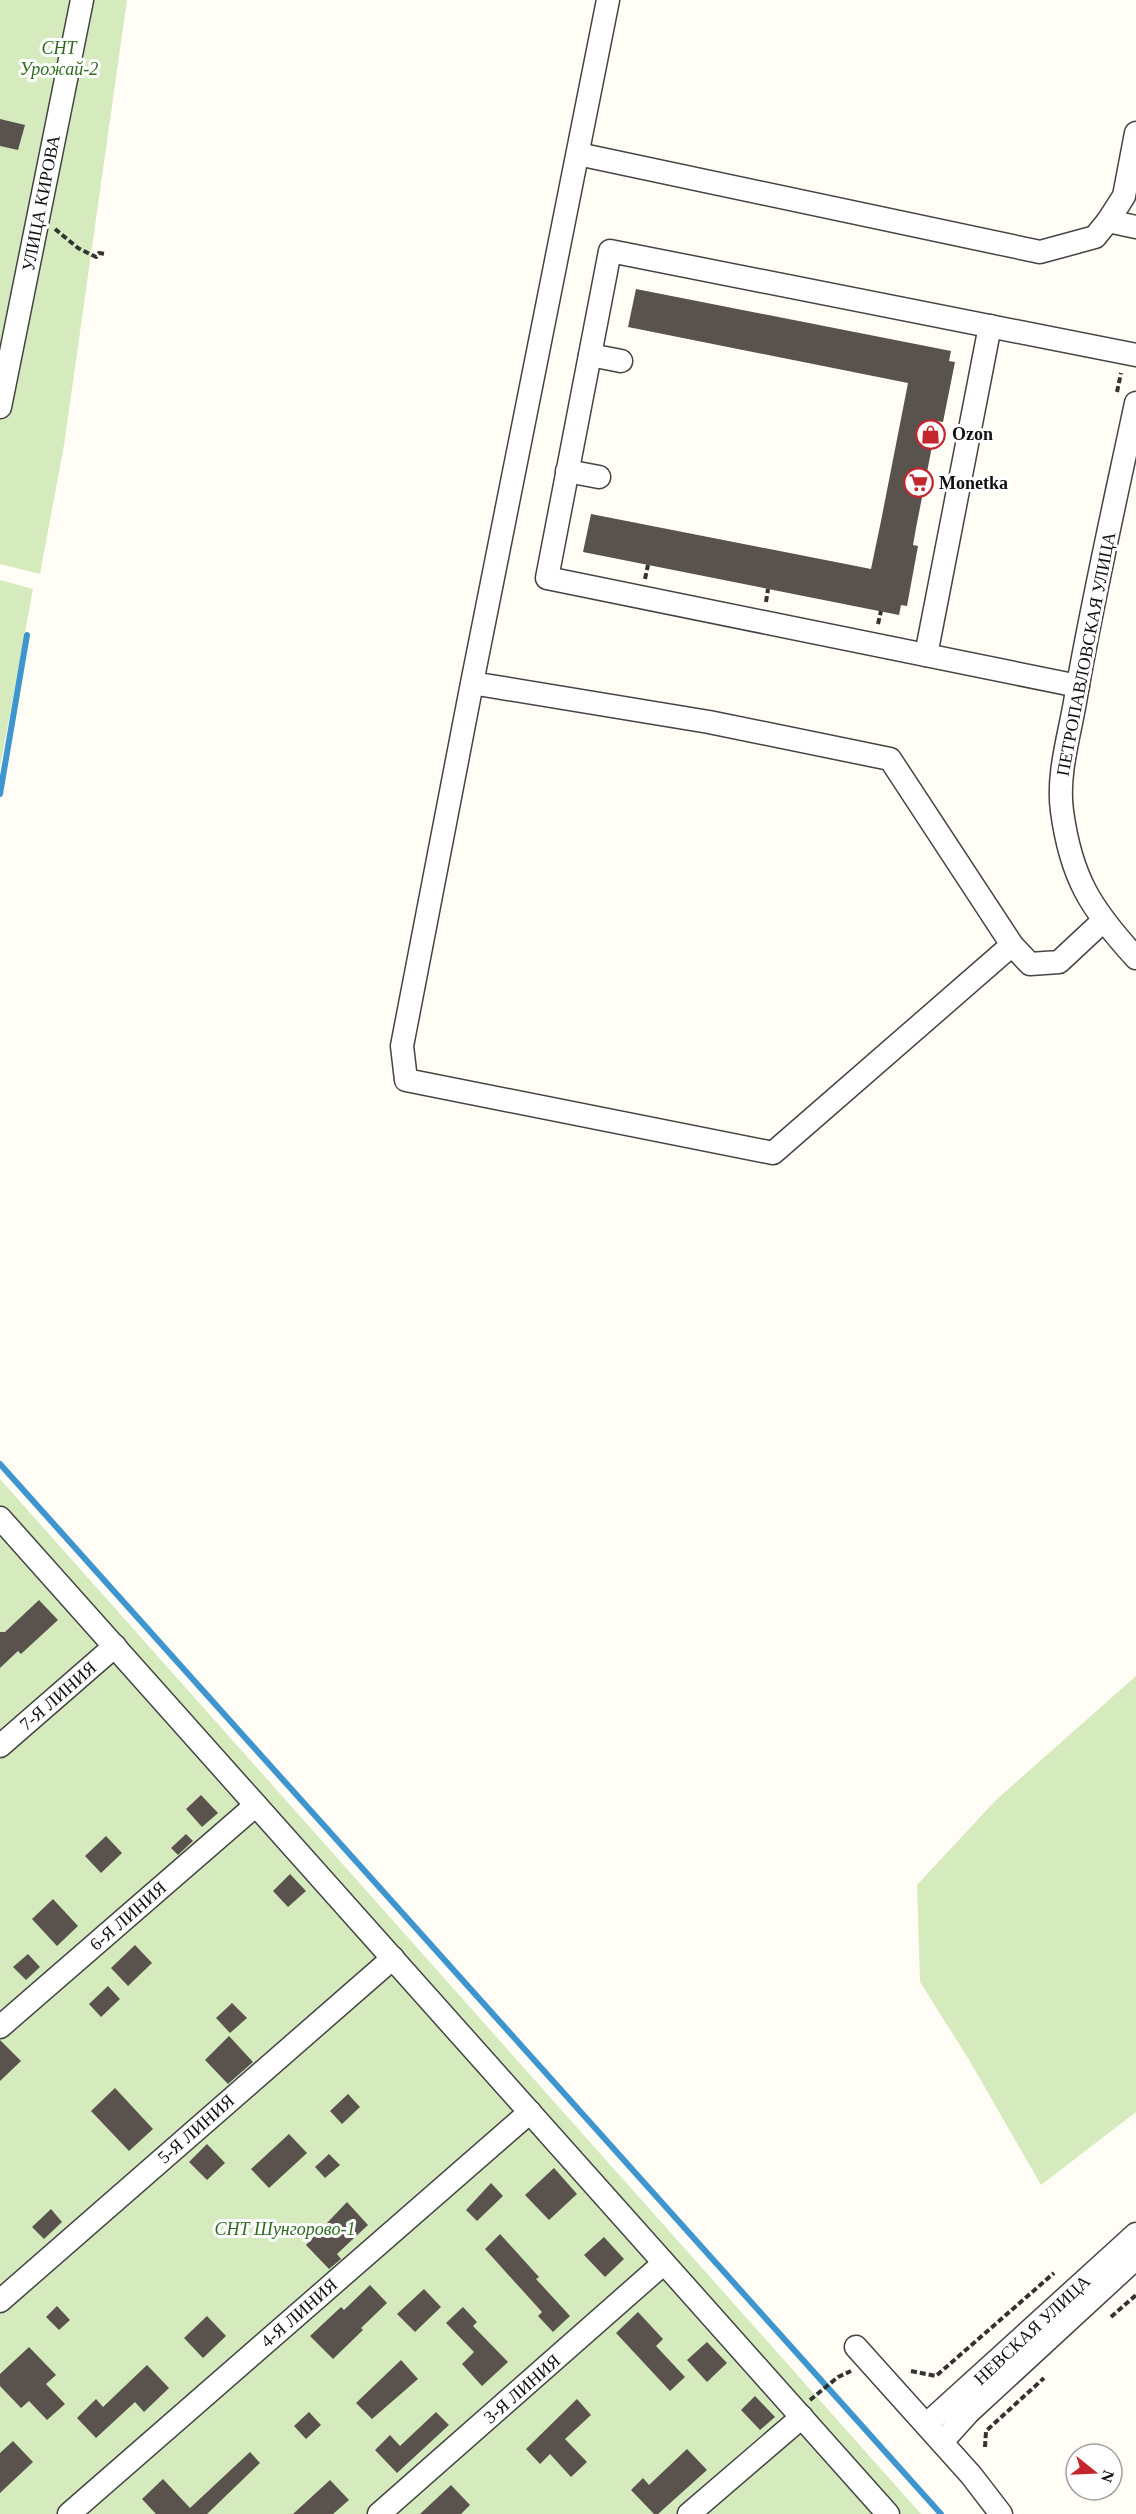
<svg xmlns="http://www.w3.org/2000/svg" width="1136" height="2514" viewBox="0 0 1136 2514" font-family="'Times New Roman',serif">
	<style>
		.green { fill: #d5ebbd }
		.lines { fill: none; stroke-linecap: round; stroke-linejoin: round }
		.stream { stroke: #3f96cf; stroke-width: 6 }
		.building { fill: #5a524d }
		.minor-casing { stroke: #444; stroke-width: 25 }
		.path { stroke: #333; stroke-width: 4; stroke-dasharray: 6 3; stroke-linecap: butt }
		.minor { stroke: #fff; stroke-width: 22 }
		.labels { text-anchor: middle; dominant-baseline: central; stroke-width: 6; stroke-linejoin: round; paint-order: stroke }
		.park-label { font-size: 18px; font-style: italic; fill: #2f6b1f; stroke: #fff }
		.street-label { font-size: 18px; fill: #111; stroke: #fff }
		.poi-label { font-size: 18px; font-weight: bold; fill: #111; stroke: #fff; text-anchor: start }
	</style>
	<rect width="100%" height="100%" fill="#fffdf5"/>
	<g class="green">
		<path d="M0,0H127L64,445L40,574L0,564Z"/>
		<path d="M0,580L33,589L0,768Z"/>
		<path d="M0,1479L816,2396L921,2514H0Z"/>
		<path d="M1136,1676V2112L1041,2185L968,2058L920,1982L917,1885L996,1800Z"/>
	</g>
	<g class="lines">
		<g class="stream">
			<path d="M0,794L27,635"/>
			<path d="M0,1464L941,2514"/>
		</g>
	</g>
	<g class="building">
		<path d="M0,119L25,125L18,150L0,146Z"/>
		<path d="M636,289L951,351L949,361L955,362L943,422L937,421L916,528L913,545L918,546L907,606L901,605L899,615L583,552L591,514L871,569L881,521L908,383L628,327Z"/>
		<path d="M39,1600L58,1620L21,1654L18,1651L0,1668V1632H5Z"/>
		<path d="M201,1795L218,1813L202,1827L186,1809Z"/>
		<path d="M186,1834L193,1841L178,1855L171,1848Z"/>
		<path d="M106,1836L122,1853L101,1873L85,1856Z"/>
		<path d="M290,1874L306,1891L288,1907L273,1891Z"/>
		<path d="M53,1899L78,1926L57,1946L32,1919Z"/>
		<path d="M135,1945L152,1963L128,1986L111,1968Z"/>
		<path d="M28,1954L40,1967L26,1980L13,1967Z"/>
		<path d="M108,1986L120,1999L101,2017L89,2004Z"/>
		<path d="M232,2003L247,2018L230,2033L216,2018Z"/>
		<path d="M229,2036L253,2062L228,2084L205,2060Z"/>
		<path d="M0,2040L21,2061L0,2081Z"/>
		<path d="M115,2088L153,2129L129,2151L91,2111Z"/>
		<path d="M348,2094L360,2107L342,2124L330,2111Z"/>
		<path d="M289,2134L307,2153L269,2188L251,2169Z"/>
		<path d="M207,2144L225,2163L207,2180L189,2162Z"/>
		<path d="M329,2154L340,2165L325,2178L315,2167Z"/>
		<path d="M554,2168L577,2194L549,2220L525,2195Z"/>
		<path d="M491,2183L503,2196L477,2221L466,2210Z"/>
		<path d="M347,2202L368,2225L337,2254L341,2259L329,2269L306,2245Z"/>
		<path d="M51,2209L62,2222L44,2239L32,2227Z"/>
		<path d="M500,2234L539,2277L536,2279L570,2316L553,2332L538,2316L542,2312L485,2249Z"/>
		<path d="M604,2237L624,2259L605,2277L584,2255Z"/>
		<path d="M370,2285L387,2303L361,2328L363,2330L333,2359L310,2336L341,2307L344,2310Z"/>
		<path d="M424,2289L441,2307L415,2332L397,2314Z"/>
		<path d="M57,2306L70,2320L59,2330L46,2317Z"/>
		<path d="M463,2307L477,2322L473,2326L508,2362L482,2386L462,2364L474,2352L446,2323Z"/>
		<path d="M638,2312L663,2339L656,2346L685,2377L670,2391L616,2333Z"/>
		<path d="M207,2316L226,2336L203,2358L184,2338Z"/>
		<path d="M707,2342L727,2363L707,2382L687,2360Z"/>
		<path d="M29,2347L56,2375L46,2384L65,2404L47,2420L29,2401L21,2408L0,2386V2374Z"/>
		<path d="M401,2360L418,2379L372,2419L356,2403Z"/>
		<path d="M147,2365L169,2388L144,2412L135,2402L96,2438L77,2418L96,2399L103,2407Z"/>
		<path d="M755,2396L775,2417L760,2430L741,2410Z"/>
		<path d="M577,2399L591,2415L565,2439L587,2462L571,2477L550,2454L540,2464L526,2449Z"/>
		<path d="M309,2412L321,2425L306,2439L294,2426Z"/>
		<path d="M436,2412L449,2425L397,2473L375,2450L390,2435L400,2446Z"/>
		<path d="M13,2441L33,2462L0,2493V2453Z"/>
		<path d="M687,2449L707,2470L658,2514H654L631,2490L643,2478L649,2485Z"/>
		<path d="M250,2452L260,2463L207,2514H156L142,2499L163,2479L190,2508Z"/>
		<path d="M330,2480L349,2500L333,2514H293Z"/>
		<path d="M451,2485L470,2505L461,2514H420Z"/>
	</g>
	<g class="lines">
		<defs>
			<g id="minor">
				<path d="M578,154L1040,252L1095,237L1108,221L1136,227"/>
				<path d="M1108,221L1124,196L1136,133"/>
				<path d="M590,355L621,361"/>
				<path d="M1136,403C1115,502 1092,602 1075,702C1069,737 1057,775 1062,811C1071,878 1091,909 1136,958"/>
				<path d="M0,407L82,0"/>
				<path d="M567,471L599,477"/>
				<path d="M926,655L990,326"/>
				<path d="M472,683L709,722L890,759L1012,945L773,1153L406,1080L402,1046L472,683L608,0"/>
				<path d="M1078,686L547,578L610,251L1136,355"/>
				<path d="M1012,945L1030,964L1059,962L1103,921"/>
				<path d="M0,1518L888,2514"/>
				<path d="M0,1746L115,1646"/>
				<path d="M0,2027L256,1805"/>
				<path d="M0,2301L393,1958"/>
				<path d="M856,2347L971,2475L1001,2514"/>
				<path d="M927,2424L1136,2234"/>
				<path d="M942,2442L969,2412L1136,2258"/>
				<path d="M69,2514L530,2112"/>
				<path d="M379,2514L664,2263"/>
				<path d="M689,2514L802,2417"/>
			</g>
		</defs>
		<use href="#minor" class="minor-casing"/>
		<g class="path">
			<path d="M55,229L78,248L96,257L99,253L106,254"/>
			<path d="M1117,392L1121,373"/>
			<path d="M645,579L648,565"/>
			<path d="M766,602L768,589"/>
			<path d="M878,624L881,611"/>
			<path d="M1111,2317L1136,2295"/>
			<path d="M911,2371L936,2376L1054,2273"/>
			<path d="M810,2400L838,2377L851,2371"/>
			<path d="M985,2447L986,2431L1044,2378"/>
		</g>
		<use href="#minor" class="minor"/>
	</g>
	<defs>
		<symbol id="shop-ring" viewBox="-11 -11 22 22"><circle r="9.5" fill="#fff" stroke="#c4262e" stroke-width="1.5"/><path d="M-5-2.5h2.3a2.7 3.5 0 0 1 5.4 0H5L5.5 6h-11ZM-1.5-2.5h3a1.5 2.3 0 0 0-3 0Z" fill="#c4262e"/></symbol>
		<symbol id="supermarket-ring" viewBox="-11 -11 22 22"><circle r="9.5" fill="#fff" stroke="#c4262e" stroke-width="1.5"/><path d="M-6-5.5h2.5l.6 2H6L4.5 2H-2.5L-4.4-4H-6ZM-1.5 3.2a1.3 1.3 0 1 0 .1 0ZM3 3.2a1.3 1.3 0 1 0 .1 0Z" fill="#c4262e"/></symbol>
	</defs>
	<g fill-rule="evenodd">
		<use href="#shop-ring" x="914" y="418" width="33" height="33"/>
		<use href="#supermarket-ring" x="902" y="466" width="33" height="33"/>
	</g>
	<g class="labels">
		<g class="park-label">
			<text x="59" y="48">СНТ<tspan x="59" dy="21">Урожай-2</tspan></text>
			<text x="285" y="2229">СНТ Шунгорово-1</text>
		</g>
		<g class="street-label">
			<text transform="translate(41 203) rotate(-79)">УЛИЦА КИРОВА</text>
			<text transform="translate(1086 654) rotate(-79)">ПЕТРОПАВЛОВСКАЯ УЛИЦА</text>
			<text transform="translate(58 1696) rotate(-41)">7-Я ЛИНИЯ</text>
			<text transform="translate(128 1916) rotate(-41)">6-Я ЛИНИЯ</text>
			<text transform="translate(196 2129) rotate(-41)">5-Я ЛИНИЯ</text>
			<text transform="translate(299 2313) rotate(-41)">4-Я ЛИНИЯ</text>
			<text transform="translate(1032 2330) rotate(-43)">НЕВСКАЯ УЛИЦА</text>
			<text transform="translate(522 2389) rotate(-41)">3-Я ЛИНИЯ</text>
		</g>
		<g class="poi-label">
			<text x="952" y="434">Ozon</text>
			<text x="939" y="483">Monetka</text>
		</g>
	</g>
	<g transform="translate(1094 2472) rotate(108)"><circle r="28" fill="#ffffff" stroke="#a0a0a0" stroke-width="1.5"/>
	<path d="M0-4.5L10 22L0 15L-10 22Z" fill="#c4262e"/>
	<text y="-9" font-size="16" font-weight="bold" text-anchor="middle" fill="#111111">N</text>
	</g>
</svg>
